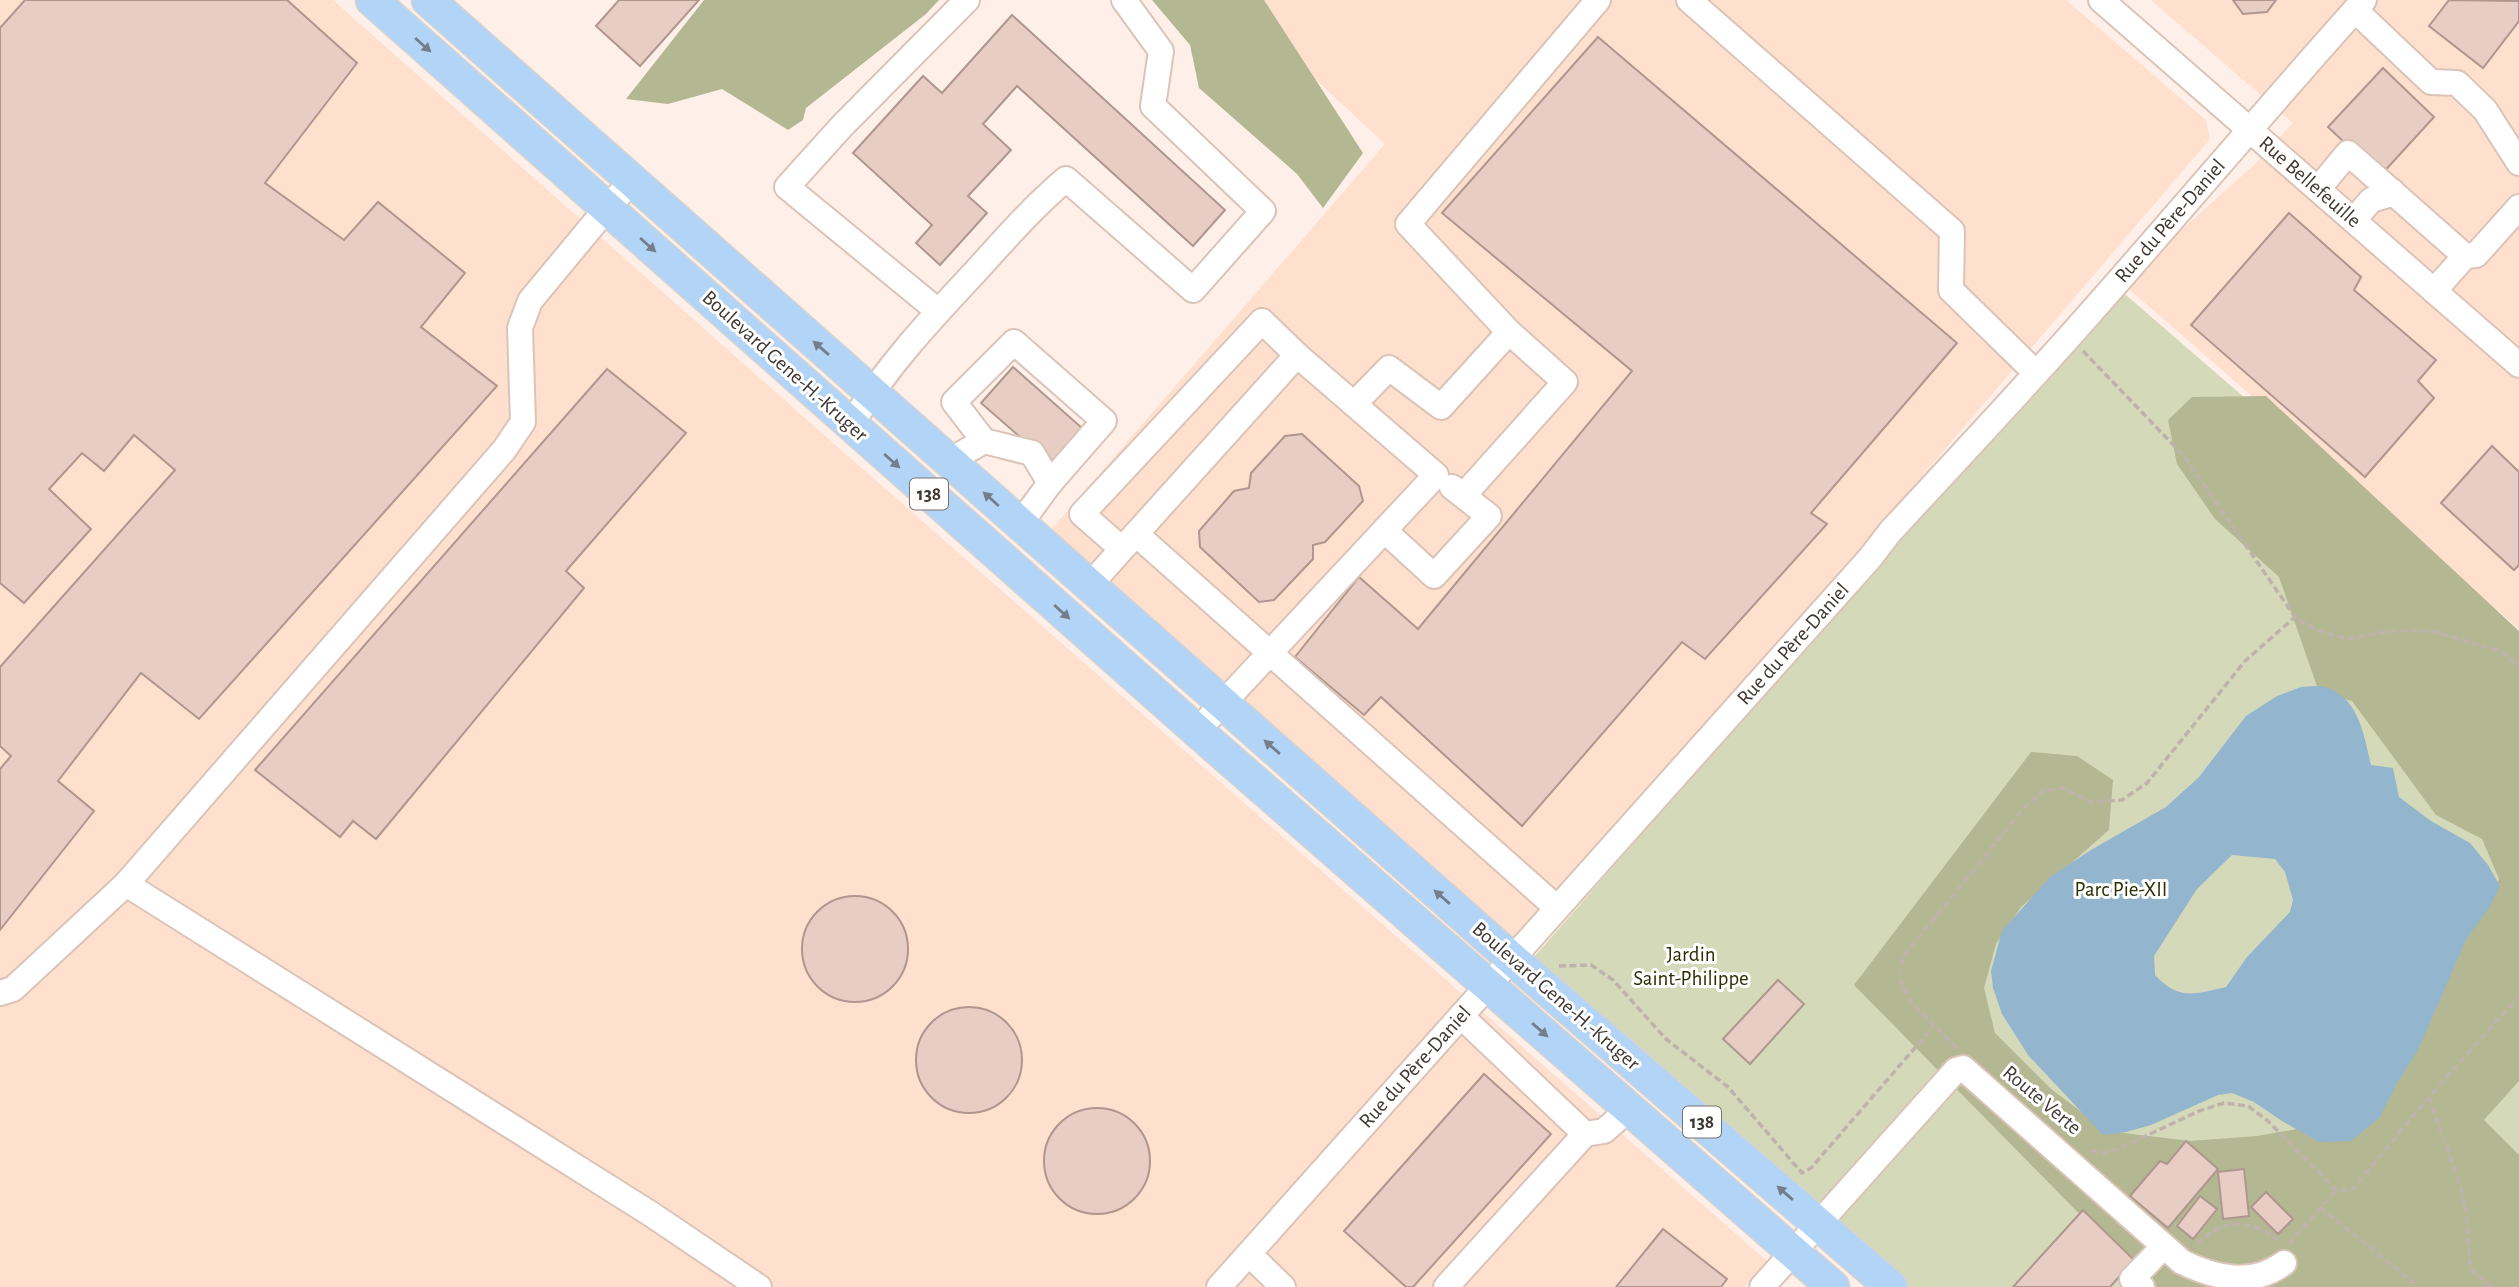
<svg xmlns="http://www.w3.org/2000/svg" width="2519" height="1287" viewBox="0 0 2519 1287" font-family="'Alegreya Sans',sans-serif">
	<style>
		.built { fill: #ffdfce }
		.green { fill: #d4d9ba }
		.forest { fill: #b3b893 }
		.water { fill: #94b5ce; fill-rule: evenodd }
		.building { fill: #e7cdc4; stroke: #af968e; stroke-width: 2 }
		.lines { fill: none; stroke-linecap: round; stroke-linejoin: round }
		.minor-casing { stroke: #dbc4b7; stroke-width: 28 }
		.major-casing { stroke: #d5d3d2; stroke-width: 35 }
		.path { stroke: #bfb2ab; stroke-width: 3.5; stroke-dasharray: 7 3.5; stroke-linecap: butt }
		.minor { stroke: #fff; stroke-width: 24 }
		.major { stroke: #b2d4f6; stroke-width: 32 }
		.oneway { fill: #737e8a }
		.labels { text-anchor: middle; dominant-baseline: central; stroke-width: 6; stroke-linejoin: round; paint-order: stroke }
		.shield { fill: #fff; stroke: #797370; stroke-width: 2 }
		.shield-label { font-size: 19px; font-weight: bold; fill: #403732 }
		.street-label { font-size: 21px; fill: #403732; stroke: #fff }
		.park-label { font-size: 21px; fill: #2c3001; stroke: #fff }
	</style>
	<rect width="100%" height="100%" fill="#fef0e8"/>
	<g class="built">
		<path d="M0,0H333L832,442L1767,1261L1744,1287H0Z"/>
		<path d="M1230,0H2066L2206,120L2210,139L1511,957L1044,538L1385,144Z"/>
		<path d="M2151,0H2519V629L2122,283L2254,165L2293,123Z"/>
	</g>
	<path class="green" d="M2119,289L2519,635V1287H1883L1521,972Z"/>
	<g class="forest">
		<path d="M704,0H939L926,14L806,108L803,120L788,130L722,89L668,104L626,99Z"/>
		<path d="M1152,0H1264L1363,153L1323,208L1297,174L1199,88L1190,45Z"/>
		<path d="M2266,396L2519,631V1081L2484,1120L2519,1155V1287H2126L2109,1244L1854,985L2031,752L2077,756L2113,780L2109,830L2021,907L1996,944L1984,988L1995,1033L2051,1089L2107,1131L2190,1141L2257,1136L2314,1126L2483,914L2499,879L2482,839L2436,815L2352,701L2319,692L2279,577L2215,519L2177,464L2168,420L2192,397Z"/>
	</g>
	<path class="water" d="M2301,687C2308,687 2317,685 2324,687C2359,696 2364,736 2371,765L2393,768L2399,797L2431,821L2470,843L2488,865L2500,886L2490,906L2466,940L2418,1050L2397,1083L2380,1117L2351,1141L2319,1142L2282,1121L2254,1102L2232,1093L2218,1095L2151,1125L2126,1132L2103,1135L2028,1055L2002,1014L1993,988L1991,971L2002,931L2050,877L2091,850L2166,807L2199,777L2246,716L2277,696ZM2232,855L2275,859L2285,872L2293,900L2290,912L2247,957L2226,987C2194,994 2179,1001 2155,975L2154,956L2197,889Z"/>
	<g class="building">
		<path d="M25,0H287L357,63L265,183L344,240L378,202L465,273L421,327L497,386L199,719L141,673L58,781L94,811L0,930V769L11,756L0,746V667L175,470L134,435L104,471L82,453L49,489L91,529L24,603L0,583V28Z"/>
		<path d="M619,0H699L640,66L596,26Z"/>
		<path d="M2233,0H2276L2267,12L2243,14Z"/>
		<path d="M2449,0L2519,1V21L2483,68L2429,26Z"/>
		<path d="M1012,15L1225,210L1193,246L1017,86L983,124L1011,150L968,196L987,213L940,265L916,243L932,225L853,153L923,76L942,93Z"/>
		<path d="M1598,37L1957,343L1811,513L1827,524L1705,659L1682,642L1522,826L1381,697L1364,715L1295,657L1359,577L1418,629L1632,371L1442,213Z"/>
		<path d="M2383,68L2434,117L2380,176L2328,127Z"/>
		<path d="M2289,213L2361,277L2354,290L2436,360L2418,381L2434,398L2365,477L2191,325Z"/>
		<path d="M1013,367L1082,428L1051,464L981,403Z"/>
		<path d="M607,369L686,433L566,571L584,588L376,839L353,821L340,837L255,770Z"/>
		<path d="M1302,434L1359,486L1363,501L1325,542L1313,545V559L1274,600L1259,602L1200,547L1199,531L1234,491L1249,488L1251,473L1285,436Z"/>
		<path d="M2492,446L2519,472V565L2514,570L2441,503Z"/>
		<circle cx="855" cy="949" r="53"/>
		<path d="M1778,980L1804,1004L1750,1064L1723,1039Z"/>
		<circle cx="969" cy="1060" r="53"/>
		<path d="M1484,1074L1551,1134L1413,1287H1406L1344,1231Z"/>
		<circle cx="1097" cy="1161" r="53"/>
		<path d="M2186,1141L2218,1169L2168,1228L2130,1196L2160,1161L2167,1164Z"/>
		<path d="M2244,1169L2249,1216L2223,1219L2218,1172Z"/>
		<path d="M2266,1192L2293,1219L2278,1234L2251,1207Z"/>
		<path d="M2200,1196L2217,1209L2193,1239L2177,1226Z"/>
		<path d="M2083,1210L2134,1260L2110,1287H2013Z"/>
		<path d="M1663,1229L1727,1279L1721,1287H1616Z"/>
	</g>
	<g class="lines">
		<defs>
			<g id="minor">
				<path d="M1689,0L1952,231L1951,290L2036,373"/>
				<path d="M2101,0L2519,365"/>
				<path d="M2355,10L2431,82L2457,83L2485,110L2519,163"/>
				<path d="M2318,189L2348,153L2465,256"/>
				<path d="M2354,220L2371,200L2388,195L2392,191"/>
				<path d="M2434,291L2465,256L2476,255L2519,207"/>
				<path d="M938,311L787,187L842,126L967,0"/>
				<path d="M1354,404L1389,368L1441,407L1509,332"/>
				<path d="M851,425C885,368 931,319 976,271C1005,239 1033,207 1066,179L1193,290L1263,211L1153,106L1161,51L1124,0"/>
				<path d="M984,441L954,402L1014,342L1104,421L1050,483"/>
				<path d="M949,461L984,441L1032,453L1050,483L1020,524"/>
				<path d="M1464,495L1565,382L1509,332L1408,224L1598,0"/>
				<path d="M1385,531L1434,576L1489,516L1452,487"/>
				<path d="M1136,534L1557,908"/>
				<path d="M1125,546L1297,355"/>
				<path d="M1090,585L1122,549L1082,514L1262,321L1297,355L1436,475L1197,731"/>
				<path d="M126,884L504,450L523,422L520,328L530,301L607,208L632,181"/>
				<path d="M0,993L13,989L126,884L651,1214L759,1287"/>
				<path d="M1461,1016L1585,1134L1604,1131L1629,1109"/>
				<path d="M1249,1254L1283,1287"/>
				<path d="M1219,1287L1870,558L1890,532C1950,467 2011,402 2070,336C2169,225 2264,111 2364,0"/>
				<path d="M1446,1287L1585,1134"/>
				<path d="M1762,1287L1956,1070L1963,1068L2182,1262C2215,1278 2252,1287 2284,1263"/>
				<path d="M2142,1287L2132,1279L2164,1246"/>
			</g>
			<g id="major">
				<path d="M372,0L1197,731L1833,1287"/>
				<path d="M428,0L1512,959L1891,1287"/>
			</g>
		</defs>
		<use href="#minor" class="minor-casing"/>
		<use href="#major" class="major-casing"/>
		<g class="path">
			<path d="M2083,351L2185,457L2295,617L2316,630L2347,639L2385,632L2416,630L2439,633L2501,651L2519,666"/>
			<path d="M1559,966L1591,965L1613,980L1666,1039L1728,1087L1802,1173L1811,1168L1933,1027"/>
			<path d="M1957,1048L1911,1003L1899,978L1903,957L2023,809L2043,791L2062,788L2092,802L2122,800L2147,783L2245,661L2295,617"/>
			<path d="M2429,1097L2461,1188L2467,1216L2470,1268L2492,1287"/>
			<path d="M2091,1151L2102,1153L2118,1149L2199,1111L2224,1103L2248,1106L2268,1121L2336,1190H2352L2429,1097L2519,996"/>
			<path d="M2320,1207L2419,1287"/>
			<path d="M2197,1244C2224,1218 2251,1217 2279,1242"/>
			<path d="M2289,1244L2336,1190"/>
		</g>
		<use href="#minor" class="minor"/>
		<use href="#major" class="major"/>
	</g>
	<defs><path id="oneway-solid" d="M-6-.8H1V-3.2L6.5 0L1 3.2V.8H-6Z" transform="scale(1.75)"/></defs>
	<g class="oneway">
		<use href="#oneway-solid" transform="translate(423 45) rotate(42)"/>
		<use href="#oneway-solid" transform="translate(648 245) rotate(42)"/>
		<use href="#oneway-solid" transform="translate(821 348) rotate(-139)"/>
		<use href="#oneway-solid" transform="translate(892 461) rotate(42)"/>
		<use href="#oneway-solid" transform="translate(991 499) rotate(-138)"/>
		<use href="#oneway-solid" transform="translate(1062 612) rotate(42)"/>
		<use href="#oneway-solid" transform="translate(1272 747) rotate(-139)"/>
		<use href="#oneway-solid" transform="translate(1442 897) rotate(-139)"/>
		<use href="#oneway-solid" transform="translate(1540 1030) rotate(41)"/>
		<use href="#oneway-solid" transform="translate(1785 1193) rotate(-139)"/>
	</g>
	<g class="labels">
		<g class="shield">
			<rect x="910" y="478.5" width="38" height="31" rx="5"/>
			<rect x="1683" y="1106.5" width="38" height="31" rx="5"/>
		</g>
		<g class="shield-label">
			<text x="929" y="494">138</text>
			<text x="1702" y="1122">138</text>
		</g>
		<g class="street-label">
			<text transform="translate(2310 182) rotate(41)">Rue Bellefeuille</text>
			<text transform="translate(2170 221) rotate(-49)">Rue du Père-Daniel</text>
			<text transform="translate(785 366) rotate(42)">Boulevard Gene-H.-Kruger</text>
			<text transform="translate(1793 644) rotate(-48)">Rue du Père-Daniel</text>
			<text transform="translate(1556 996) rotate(41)">Boulevard Gene-H.-Kruger</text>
			<text transform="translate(1415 1067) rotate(-48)">Rue du Père-Daniel</text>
			<text transform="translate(2042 1100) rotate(40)">Route Verte</text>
		</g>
		<g class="park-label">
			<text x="2121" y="889">Parc Pie-XII</text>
			<text x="1691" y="954">Jardin<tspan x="1691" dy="24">Saint-Philippe</tspan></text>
		</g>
	</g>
</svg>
